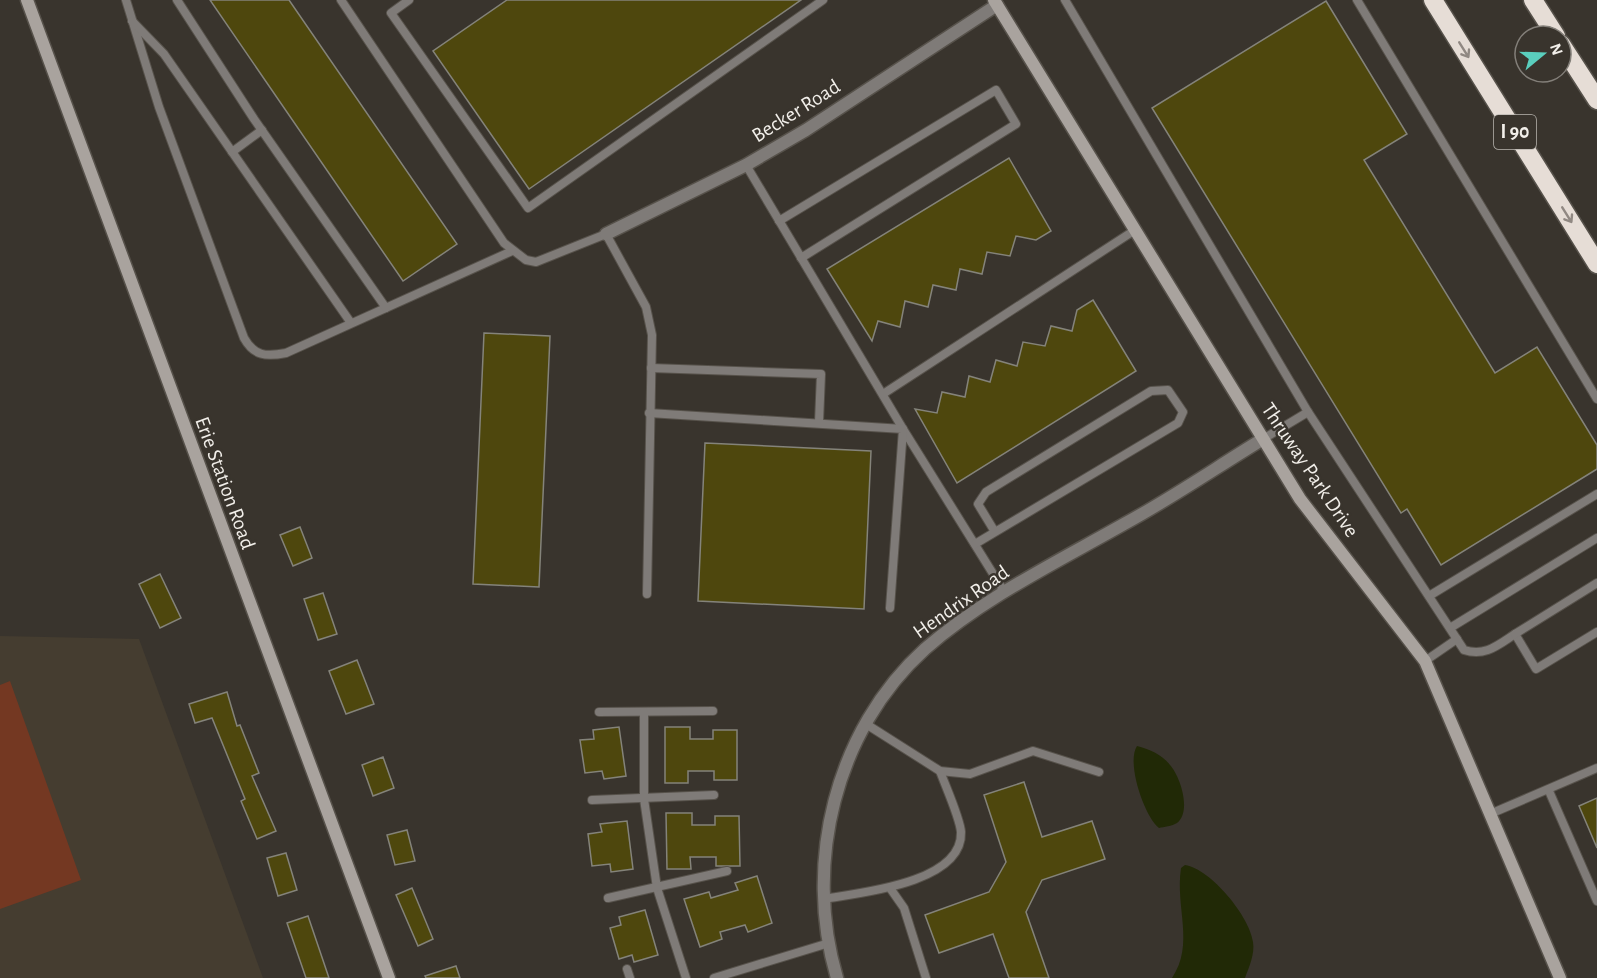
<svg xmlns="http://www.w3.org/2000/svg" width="1597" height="978" viewBox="0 0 1597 978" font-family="'Alegreya Sans',sans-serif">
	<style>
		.built { fill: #453d30 }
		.green { fill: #743822 }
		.water { fill: #212906 }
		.building { fill: #4e470d; stroke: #84837a; stroke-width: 1.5 }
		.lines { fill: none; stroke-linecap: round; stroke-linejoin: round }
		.lane-casing { stroke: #57524b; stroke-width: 10 }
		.street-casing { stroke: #57524b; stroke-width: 15 }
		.secondary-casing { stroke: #57524b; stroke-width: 15 }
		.highway-casing { stroke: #57524b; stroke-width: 21 }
		.lane { stroke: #7f7b78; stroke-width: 8 }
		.street { stroke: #7f7b78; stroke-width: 12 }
		.secondary { stroke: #a9a39e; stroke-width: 12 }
		.highway { stroke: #e6ddd6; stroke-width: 18 }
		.oneway { stroke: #908882 }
		.labels { text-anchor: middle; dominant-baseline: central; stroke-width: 5; stroke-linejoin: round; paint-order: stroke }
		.shield { fill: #39342d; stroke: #bab7b1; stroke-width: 1.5 }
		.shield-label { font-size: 20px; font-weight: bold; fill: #f2efea }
		.street-label { font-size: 21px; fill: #f2efea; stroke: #39342d }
	</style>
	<rect width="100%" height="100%" fill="#39342d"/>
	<path class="built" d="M0,636L139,639L263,978H0Z"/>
	<path class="green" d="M10,681L81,880L0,909V685Z"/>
	<g class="water">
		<path d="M1137,746C1149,749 1163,755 1170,765C1180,776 1192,811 1177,823C1172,826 1164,827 1159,828C1144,816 1126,762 1137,746Z"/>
		<path d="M1185,865C1211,869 1250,917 1253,942C1255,954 1249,967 1245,978H1172C1195,944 1175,908 1181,868Z"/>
	</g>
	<g class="building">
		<path d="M210,0H289L457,244L403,281Z"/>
		<path d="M507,0H801L529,189L433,51Z"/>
		<path d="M1326,1L1407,134L1364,160L1495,373L1537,347L1597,445V469L1441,565L1407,509L1401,513L1152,108Z"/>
		<path d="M1009,158L1051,231L1036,240L1016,236L1010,256L987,252L982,274L960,269L956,290L933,285L928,307L905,301L900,327L878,321L872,341L827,269Z"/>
		<path d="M1093,300L1136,371L957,483L915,409L937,413L942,392L965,397L969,376L990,382L996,360L1017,366L1023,342L1045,346L1051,326L1072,331L1077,310Z"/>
		<path d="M484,333L550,336L539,587L473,584Z"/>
		<path d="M705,443L871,451L864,609L698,601Z"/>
		<path d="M300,527L312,558L293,566L280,535Z"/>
		<path d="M160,574L181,618L160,628L139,584Z"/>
		<path d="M323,593L337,634L318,640L304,599Z"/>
		<path d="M357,660L374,704L346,714L329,671Z"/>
		<path d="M227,692L237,726L240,725L259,773L252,776L276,831L257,839L241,801L245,799L212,718L195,723L189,704Z"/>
		<path d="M619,727L626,776L604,779L602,771L585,773L580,740L594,739L593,730Z"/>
		<path d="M665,727H690V739H713V730H737V780H714V771H688V783H665Z"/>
		<path d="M383,757L394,788L373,796L362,765Z"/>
		<path d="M1024,782L1042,837L1092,821L1105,859L1042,880L1026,912L1049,978H1009L993,934L939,953L925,915L989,892L1006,862L984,795Z"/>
		<path d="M1597,798V848L1579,806Z"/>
		<path d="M666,813H692V825H715V816H739L740,866H716V857H690L691,869H667Z"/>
		<path d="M627,821L633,869L611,872L610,864L592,866L588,834L602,832L600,824Z"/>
		<path d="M407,830L415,861L395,865L387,835Z"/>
		<path d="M286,853L297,890L278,896L267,858Z"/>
		<path d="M757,876L772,923L748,932L745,925L720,932L722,939L700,947L684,899L709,892L711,898L738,890L735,883Z"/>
		<path d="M412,888L433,939L418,946L396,895Z"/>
		<path d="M645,910L658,955L634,962L632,955L619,959L610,928L621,925L619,917Z"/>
		<path d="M308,916L329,978H306L287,923Z"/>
		<path d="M456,966L460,978H426L425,976Z"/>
	</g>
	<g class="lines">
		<defs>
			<g id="lane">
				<path d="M126,0L159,107L244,338C254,356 266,357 286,353L512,251"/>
				<path d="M177,0L254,119L386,308"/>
				<path d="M341,0L504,243L526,260L536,262L606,234L646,307L652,335L647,594"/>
				<path d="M409,0L391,13L528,208L823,0"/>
				<path d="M1065,0L1308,412L1464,650C1485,657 1498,645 1515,634L1536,669L1597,632"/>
				<path d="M1357,0L1597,399"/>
				<path d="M132,21L164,54L351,323"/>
				<path d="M232,152L262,130"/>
				<path d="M746,165L903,429L1005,593"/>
				<path d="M779,221L996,90L1016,124L801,258"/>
				<path d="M651,368L821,374L819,422"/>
				<path d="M883,394L1135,230"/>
				<path d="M649,413L903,429L890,608"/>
				<path d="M1263,439L1308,412"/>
				<path d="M975,544L1178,423L1183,412L1168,390L1151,391L986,492L978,504L995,532"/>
				<path d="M1429,596L1597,494"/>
				<path d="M1450,628L1597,538"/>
				<path d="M1515,634L1597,583"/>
				<path d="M1425,661L1457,639"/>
				<path d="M599,712L713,711"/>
				<path d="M644,712V799L657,888L686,978"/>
				<path d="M866,724L940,771L970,774L1033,751L1099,772"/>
				<path d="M1549,791L1597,901"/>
				<path d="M592,800L714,795"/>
				<path d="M1490,814L1597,768"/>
				<path d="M890,888L904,908L926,978"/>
				<path d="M608,898L727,871"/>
				<path d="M823,899C860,893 963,883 961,832C960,818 945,785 940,771"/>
				<path d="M627,969L630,978"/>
				<path d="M714,978L829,943"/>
			</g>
			<g id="street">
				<path d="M606,234L746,165L806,130L997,5"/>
				<path d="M837,978C803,864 835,730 925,649C983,598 1057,562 1124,524C1172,498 1217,467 1263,439"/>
			</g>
			<g id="secondary">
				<path d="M27,0L389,978"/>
				<path d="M994,0L1300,499L1425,661L1560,978"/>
			</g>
			<g id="highway">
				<path d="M1433,0L1597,264"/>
				<path d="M1533,0L1556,36"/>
				<path d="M1561,44L1597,100"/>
			</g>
		</defs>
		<use href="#lane" class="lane-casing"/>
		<use href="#street" class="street-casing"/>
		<use href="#secondary" class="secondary-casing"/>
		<use href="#highway" class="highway-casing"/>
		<use href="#lane" class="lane"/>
		<use href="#street" class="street"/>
		<use href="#secondary" class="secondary"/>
		<use href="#highway" class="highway"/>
	</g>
	<defs><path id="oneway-shaft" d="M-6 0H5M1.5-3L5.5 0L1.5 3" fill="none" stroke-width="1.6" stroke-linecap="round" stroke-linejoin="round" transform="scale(1.5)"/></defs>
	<g class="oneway">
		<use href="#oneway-shaft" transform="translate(1464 50) rotate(58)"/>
		<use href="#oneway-shaft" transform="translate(1567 215) rotate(58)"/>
	</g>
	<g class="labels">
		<rect class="shield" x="1494" y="115" width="42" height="34" rx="4.5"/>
		<g class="shield-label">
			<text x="1515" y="132">I 90</text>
		</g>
		<g class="street-label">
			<text transform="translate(796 111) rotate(-32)">Becker Road</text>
			<text transform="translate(1310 470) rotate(56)">Thruway Park Drive</text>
			<text transform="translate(225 483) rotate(70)">Erie Station Road</text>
			<text transform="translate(961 602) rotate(-35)">Hendrix Road</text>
		</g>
	</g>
	<g transform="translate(1543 54) rotate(71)"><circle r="28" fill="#39342d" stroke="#837f79" stroke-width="1.5"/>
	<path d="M0-4.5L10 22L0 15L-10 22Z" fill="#5acebd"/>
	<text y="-9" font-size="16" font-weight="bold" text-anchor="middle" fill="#f2efea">N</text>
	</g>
</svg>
